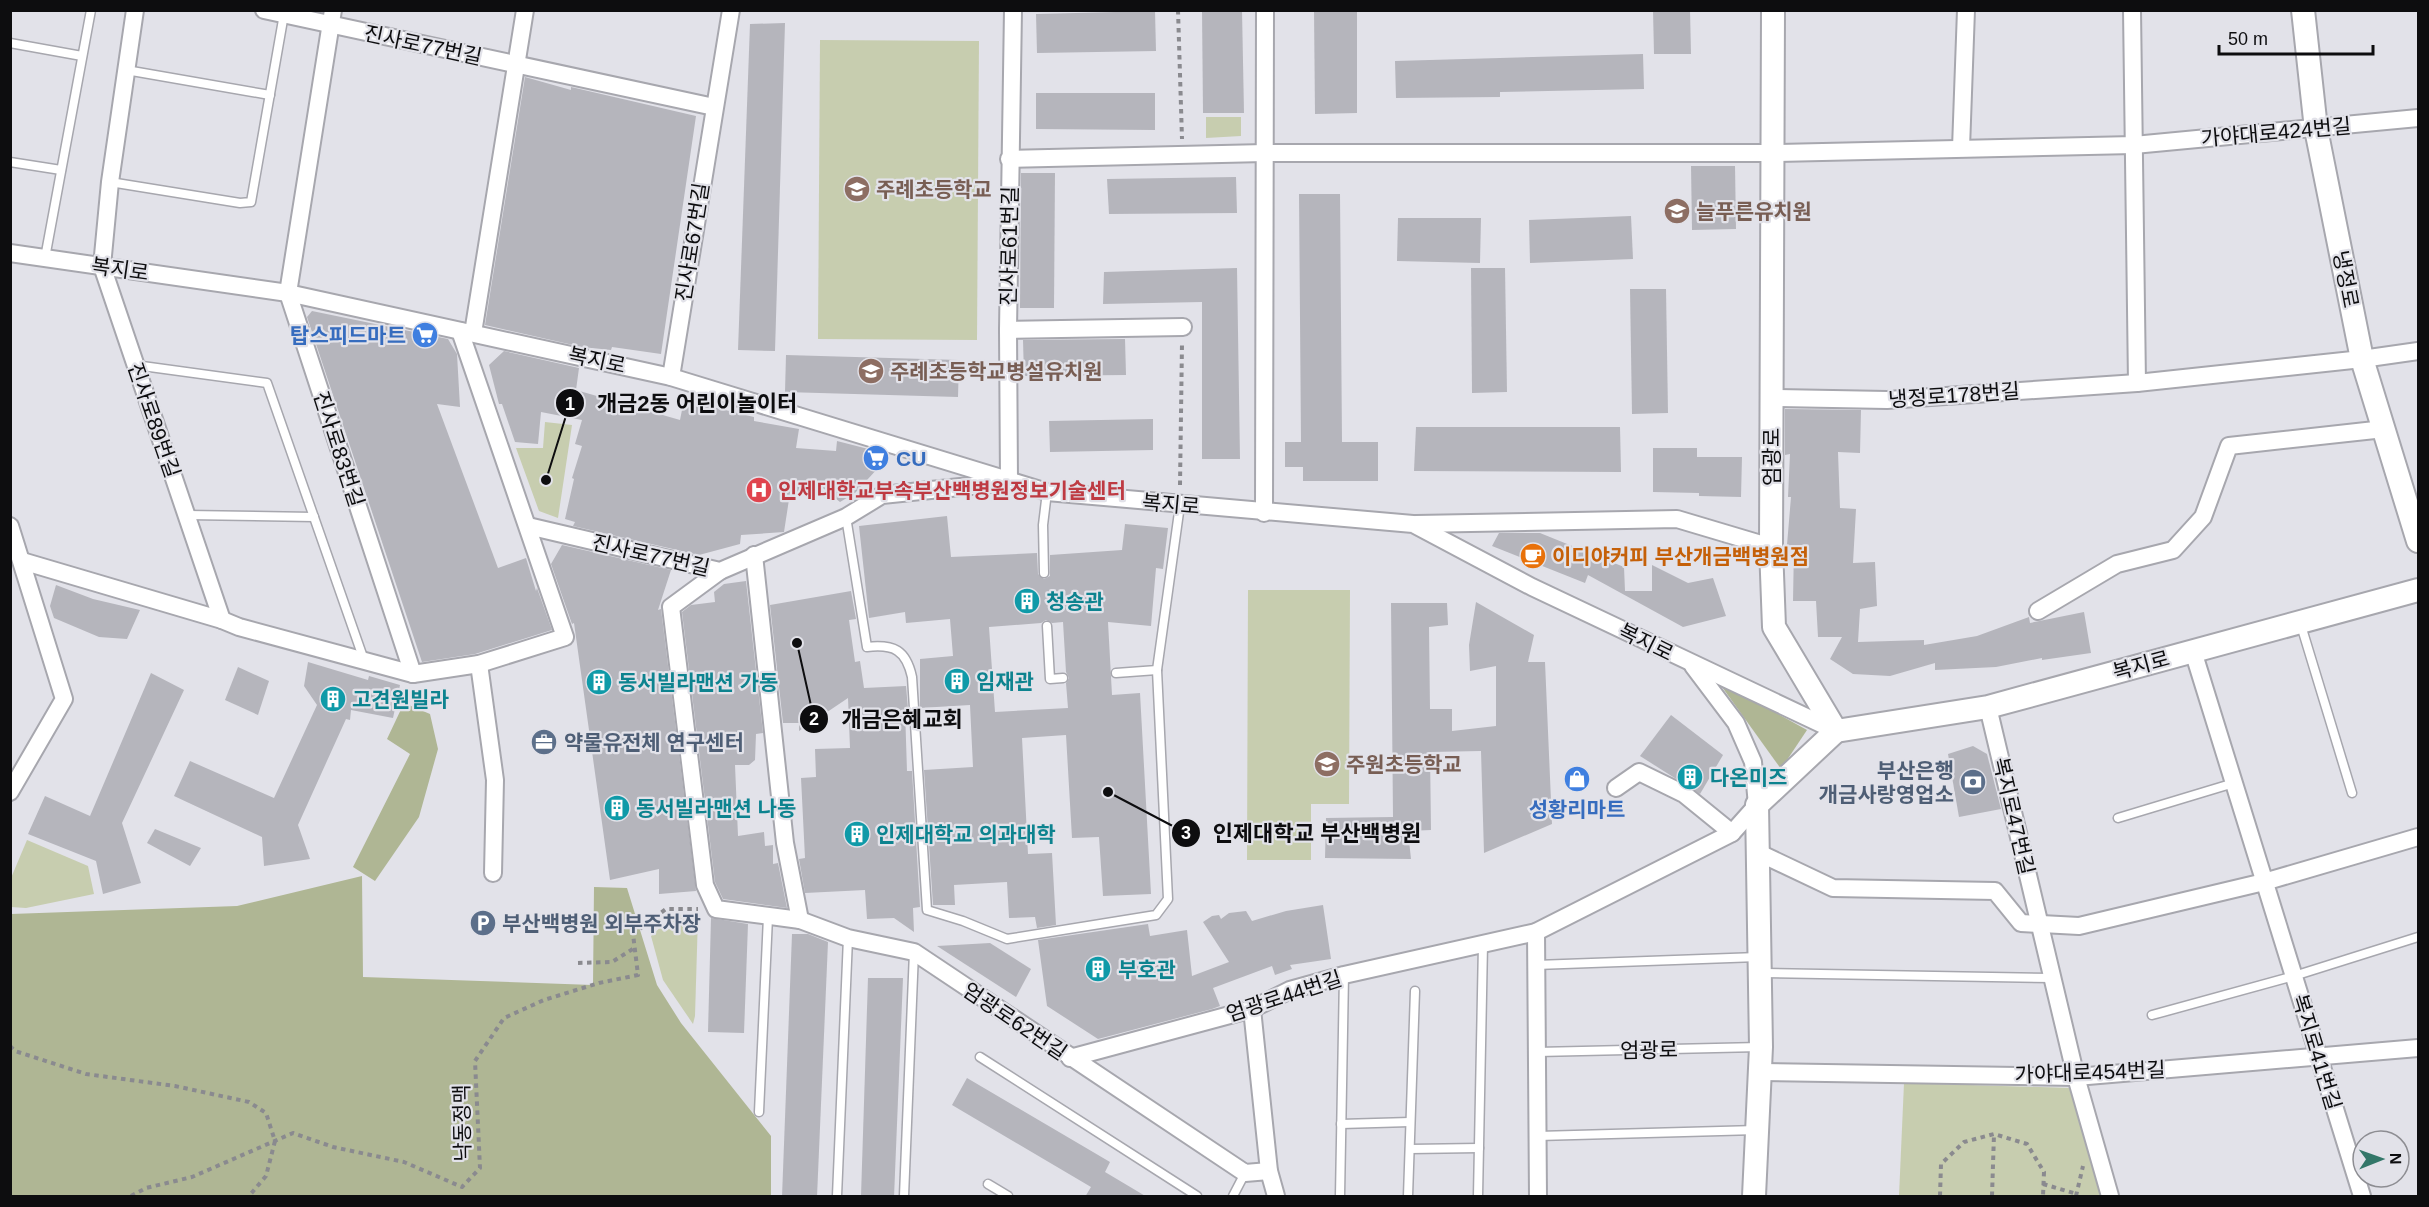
<svg xmlns="http://www.w3.org/2000/svg" width="2429" height="1207" viewBox="0 0 2429 1207" font-family="Helvetica,'Noto Sans KR',sans-serif">
	<style>
		.green { fill: #c7cdaf }
		.forest { fill: #afb694 }
		.building { fill: #b5b5bc; fill-rule: evenodd }
		.lines { fill: none; stroke-linecap: round; stroke-linejoin: round }
		.lane-casing { stroke: #a7a7ae; stroke-width: 11 }
		.street-casing { stroke: #a7a7ae; stroke-width: 20 }
		.secondary-casing { stroke: #a7a7ae; stroke-width: 26 }
		.path { stroke: #8a8a8f; stroke-width: 4; stroke-dasharray: 4.5 4.5; stroke-linecap: butt }
		.lane { stroke: #fff; stroke-width: 8 }
		.street { stroke: #fff; stroke-width: 16 }
		.secondary { stroke: #fff; stroke-width: 22 }
		.labels { text-anchor: middle; dominant-baseline: central; stroke-width: 4.5; stroke-linejoin: round; paint-order: stroke }
		.street-label { font-size: 21px; fill: #0d0d0f; stroke: #e2e2e9 }
		.education-label { font-size: 21px; font-weight: bold; fill: #785e54; stroke: #e2e2e9; text-anchor: start }
		.shop-label { font-size: 21px; font-weight: bold; fill: #366cbe; stroke: #e2e2e9; text-anchor: end }
		.health-label { font-size: 21px; font-weight: bold; fill: #be3a42; stroke: #e2e2e9; text-anchor: start }
		.food-label { font-size: 21px; font-weight: bold; fill: #c56008; stroke: #e2e2e9; text-anchor: start }
		.culture-label { font-size: 21px; font-weight: bold; fill: #0d838f; stroke: #e2e2e9; text-anchor: start }
		.service-label { font-size: 21px; font-weight: bold; fill: #4e5e75; stroke: #e2e2e9; text-anchor: start }
		.leader { fill: none; stroke: #0d0d0f; stroke-width: 2 }
		.callout-dot { fill: #0d0d0f; stroke: #e2e2e9; stroke-width: 2 }
		.mark-label { font-size: 18px; text-anchor: middle; font-weight: bold; fill: #fff }
		.callout-label { font-size: 22px; text-anchor: middle; font-weight: bold; fill: #0d0d0f; stroke: #e2e2e9; stroke-width: 4.5; stroke-linejoin: round; paint-order: stroke }
	</style>
	<rect width="100%" height="100%" fill="#e2e2e9"/>
	<g class="green">
		<path d="M820,40L979,41L977,340L818,339Z"/>
		<path d="M1206,117H1241V136L1206,138Z"/>
		<path d="M545,422L572,425L558,518L539,511L516,448H543Z"/>
		<path d="M1248,590H1350L1349,804H1311V860H1247Z"/>
		<path d="M27,840L88,866L94,894L26,908L11,907V878Z"/>
		<path d="M675,914L698,916L695,1016L693,1024L663,980L651,936Z"/>
		<path d="M1904,1083L2071,1088L2102,1196H1899Z"/>
	</g>
	<g class="forest">
		<path d="M1717,680L1807,730L1781,769Z"/>
		<path d="M404,703L430,714L438,749L419,817L375,881L353,867L410,754L387,739Z"/>
		<path d="M362,876L363,977L593,985L594,887L627,888L657,985L681,1023L771,1136V1196H11V914L237,906Z"/>
	</g>
	<g class="building">
		<path d="M1202,10H1242L1244,113H1203Z"/>
		<path d="M1314,10H1357V113L1315,114Z"/>
		<path d="M1653,10H1690L1691,54H1654Z"/>
		<path d="M1155,11L1156,51L1037,53L1036,14Z"/>
		<path d="M785,23L775,351L738,350L750,24Z"/>
		<path d="M1643,54L1644,89L1500,92V97L1396,98L1395,61Z"/>
		<path d="M525,77L571,90V87L696,116L661,354L612,347L611,350L582,347L485,325Z"/>
		<path d="M1036,93H1155V130L1036,129Z"/>
		<path d="M1691,166H1735L1736,229L1692,230Z"/>
		<path d="M1021,173H1055L1054,308H1020Z"/>
		<path d="M1236,177L1237,213L1109,214L1107,179Z"/>
		<path d="M1299,194H1340L1342,442H1378V481H1303V467H1285V442H1301Z"/>
		<path d="M1631,216L1633,259L1530,263L1529,220Z"/>
		<path d="M1398,218H1481L1480,263L1397,261Z"/>
		<path d="M1237,268L1240,459H1202V302L1103,304L1104,272Z"/>
		<path d="M1471,268H1505L1507,392L1472,393Z"/>
		<path d="M1630,289H1666L1668,413L1632,414Z"/>
		<path d="M312,311L448,339L457,354L460,407L437,404L498,568L526,558L536,591L537,588L552,630L475,654L422,662L307,317Z"/>
		<path d="M1125,339L1126,375L1024,376L1023,340Z"/>
		<path d="M504,351L579,368L576,390L680,420L684,400L754,417V421L799,429L796,448L836,451L837,441L880,452L879,467L855,493L840,502L818,484L816,497L790,493L784,532L741,535L740,544L699,555L573,526L575,522L565,519L574,479L572,478L582,446L575,444L582,420L541,412L538,444L515,442L502,404H499L489,365Z"/>
		<path d="M786,355L959,360L958,397L785,392Z"/>
		<path d="M1785,409L1861,410L1860,453L1838,452L1840,508L1856,509L1853,563L1875,562L1877,606L1860,609L1858,642L1924,640V645L1977,636L2029,617L2030,623L2084,612L2091,653L2042,660V658L1996,667L1935,670V663L1890,676L1853,674L1830,659L1842,637H1818L1816,601H1793L1794,546L1787,545L1791,497H1788L1790,454L1785,455Z"/>
		<path d="M1153,419V450L1050,452L1049,421Z"/>
		<path d="M1416,427H1620L1621,472L1414,471Z"/>
		<path d="M1653,448H1697V457H1742L1741,497L1699,496V493L1653,492Z"/>
		<path d="M947,516L951,557L1037,553L1038,574L1044,579L1050,576V555L1122,550L1125,524L1168,528L1163,569L1156,568L1151,626L1108,622L1112,695L1140,693L1151,894L1103,896L1099,837L1072,838L1066,735L1022,738L1028,854L1052,853L1056,925L1037,928L1035,917L1009,918L1007,882L954,885L955,905H933L924,770L973,767L970,705L920,708V659L953,656L950,619L906,623L905,612L869,618L859,526ZM1046,620L1052,623L1063,622L1066,672L1069,678L1066,683L1068,708L995,712L989,627L1041,623Z"/>
		<path d="M1499,533H1540L1624,567L1625,591H1652V565L1688,583L1713,578L1726,616L1683,627L1588,575L1585,583L1492,546Z"/>
		<path d="M562,545L671,570L658,610L661,609L696,891L659,894V869L610,880L574,623L572,624L551,564Z"/>
		<path d="M746,581L763,733L756,734L755,760L749,765H735L738,836L764,832L765,846L773,845V864L778,863L787,908L723,899L715,882L682,612L691,605L715,602L714,592L724,584Z"/>
		<path d="M56,585L93,599L140,610L127,639L99,637L54,618L50,606Z"/>
		<path d="M851,591L856,619L849,620L855,662L860,661L864,688L906,686L908,709H905L907,771H912L920,907L913,908L914,932L894,918L867,919L865,890L805,893L799,859L805,858L801,778L816,777L815,749L850,748L848,698L799,731V723H783L770,605Z"/>
		<path d="M1476,602L1534,635L1528,662H1545L1552,824L1484,853L1481,751L1430,752L1431,830L1408,831L1411,859L1325,858L1326,818L1393,817L1391,603H1447L1448,625L1429,627L1430,709H1452V731L1496,726V666L1470,671L1469,645Z"/>
		<path d="M308,662L368,680L369,676L400,685L393,718L351,710L350,720L346,719L298,825L310,859L264,866L262,837L174,796L190,761L274,798L317,705L304,686Z"/>
		<path d="M238,667L269,681L258,715L225,700Z"/>
		<path d="M151,673L184,690L122,823L141,883L103,894L96,861L28,834L45,796L90,816Z"/>
		<path d="M1671,715L1723,755L1700,794L1640,756Z"/>
		<path d="M1973,746L1987,754L2001,809L1959,817L1948,754Z"/>
		<path d="M155,829L201,848L190,866L147,843Z"/>
		<path d="M1323,905L1331,959L1290,965L1292,969L1275,975L1272,966L1213,988L1220,1006L1212,1009L1098,1039L1047,1006L1038,940L1148,924L1150,936L1187,930L1192,976L1229,962L1203,922L1212,916L1219,915L1221,919L1229,913L1246,911L1252,921L1286,911Z"/>
		<path d="M711,918L748,924L744,1033L708,1032Z"/>
		<path d="M792,934H808L828,942L817,1197H782Z"/>
		<path d="M990,943L1031,969L1016,997L937,946Z"/>
		<path d="M868,978H903L894,1197L861,1196Z"/>
		<path d="M967,1078L1110,1162L1105,1172L1147,1197H1085L1091,1187L952,1105Z"/>
	</g>
	<g class="lines">
		<defs>
			<g id="lane">
				<path d="M10,43L82,56"/>
				<path d="M126,70L270,95"/>
				<path d="M10,162L61,170"/>
				<path d="M110,182L240,203L251,202L284,14"/>
				<path d="M45,258L91,10"/>
				<path d="M135,365L267,383L364,660"/>
				<path d="M187,515L314,517"/>
				<path d="M846,517L867,647C894,644 906,650 912,677L927,910L963,921L1007,939L1156,915L1168,899L1157,670"/>
				<path d="M1044,573L1043,525L1047,492"/>
				<path d="M2300,622L2352,793"/>
				<path d="M1047,626L1050,679L1063,678"/>
				<path d="M1116,673L1157,670L1180,505"/>
				<path d="M2118,818L2234,783"/>
				<path d="M1536,965L1758,957"/>
				<path d="M1762,973L2052,978"/>
				<path d="M2152,1015L2294,976L2418,937"/>
				<path d="M1537,1052L1760,1047"/>
				<path d="M980,1057L1197,1196"/>
				<path d="M759,1112L768,917"/>
				<path d="M1341,1124L1410,1122"/>
				<path d="M1538,1136L1757,1130"/>
				<path d="M1410,1149L1479,1148"/>
				<path d="M988,1184L1008,1196"/>
				<path d="M837,1196L848,938"/>
				<path d="M904,1196L914,952"/>
				<path d="M1233,1196L1245,1173"/>
				<path d="M1340,1196L1344,975"/>
				<path d="M1408,1196L1415,991"/>
				<path d="M1478,1196L1483,944"/>
			</g>
			<g id="street">
				<path d="M135,10L110,182L102,266L222,620"/>
				<path d="M264,10L714,107"/>
				<path d="M333,10L288,293L413,674"/>
				<path d="M2132,10L2137,383"/>
				<path d="M1961,148L1966,10"/>
				<path d="M1009,159L1265,153H1773L2134,145L2418,118"/>
				<path d="M10,253L288,293L671,377L1047,492L1413,524L1532,587L1836,731"/>
				<path d="M1008,330L1183,327"/>
				<path d="M473,333L525,10"/>
				<path d="M671,377L731,10"/>
				<path d="M1772,398L1887,400L2137,383L2362,359L2418,351"/>
				<path d="M1264,513L1265,10"/>
				<path d="M1416,524L1677,519L1771,547"/>
				<path d="M10,526L64,699L10,792"/>
				<path d="M528,526L720,571L846,517L882,495L1009,482L1008,330L1013,10"/>
				<path d="M754,555L785,843L800,920"/>
				<path d="M22,561L222,620L239,627L413,674L479,664L565,637L460,331"/>
				<path d="M720,571L671,607L705,885L716,909L800,920L848,938L914,952L1245,1173L1269,1171"/>
				<path d="M2038,611L2117,564L2173,550L2203,517L2229,446L2384,429"/>
				<path d="M2193,651L2362,1196"/>
				<path d="M479,664L495,780L493,873"/>
				<path d="M1988,707L2076,1077L2110,1196"/>
				<path d="M1616,788L1639,772L1684,794L1732,833"/>
				<path d="M1757,852L1833,888L1995,891L2021,923L2079,926L2264,882L2418,837"/>
				<path d="M1536,932L1538,1196"/>
				<path d="M1252,1009L1269,1171L1276,1196"/>
				<path d="M1070,1058L1252,1009L1290,990L1344,975L1536,932L1732,833L1757,805L1753,762L1736,723L1693,666"/>
				<path d="M1760,1072L2076,1077L2418,1048"/>
			</g>
			<g id="secondary">
				<path d="M1773,10L1771,547L1774,627L1836,731"/>
				<path d="M2303,10L2316,129L2362,359L2418,541"/>
				<path d="M1836,731L1988,707L2418,590"/>
				<path d="M1754,1196L1761,1047L1757,805L1836,731"/>
			</g>
		</defs>
		<use href="#lane" class="lane-casing"/>
		<use href="#street" class="street-casing"/>
		<use href="#secondary" class="secondary-casing"/>
		<g class="path">
			<path d="M1178,10L1182,139"/>
			<path d="M1180,485L1182,343"/>
			<path d="M578,963L612,962L636,947"/>
			<path d="M10,1046L15,1051L86,1074L175,1086L249,1102L266,1113L275,1141L266,1176L249,1196"/>
			<path d="M2043,1184L2077,1194"/>
			<path d="M131,1196L146,1188L192,1177L293,1133L333,1147L404,1162L462,1187L480,1168L475,1061L504,1018L544,1000L599,983L638,975L633,934L666,909H698"/>
			<path d="M1940,1196L1941,1164L1964,1142L1994,1134L2027,1144L2044,1172L2043,1196"/>
			<path d="M1992,1196L1994,1134"/>
			<path d="M2076,1196L2083,1166"/>
		</g>
		<use href="#lane" class="lane"/>
		<use href="#street" class="street"/>
		<use href="#secondary" class="secondary"/>
	</g>
	<defs>
		<symbol id="school-disc" viewBox="-11 -11 22 22"><circle r="9.5" fill="#8d6e63" stroke="#e2e2e9"/><path d="M0-5L7-2L0 1L-7-2ZM-4 1L0 2.5L4 1V4Q0 6-4 4Z" fill="#fff"/></symbol>
		<symbol id="supermarket-disc" viewBox="-11 -11 22 22"><circle r="9.5" fill="#3f7fe0" stroke="#e2e2e9"/><path d="M-6-5.5h2.5l.6 2H6L4.5 2H-2.5L-4.4-4H-6ZM-1.5 3.2a1.3 1.3 0 1 0 .1 0ZM3 3.2a1.3 1.3 0 1 0 .1 0Z" fill="#fff"/></symbol>
		<symbol id="hospital-disc" viewBox="-11 -11 22 22"><circle r="9.5" fill="#e0444e" stroke="#e2e2e9"/><path d="M-5-5h3v3.5h4V-5h3V5h-3V1.5h-4V5h-3Z" fill="#fff"/></symbol>
		<symbol id="cafe-disc" viewBox="-11 -11 22 22"><circle r="9.5" fill="#e8710a" stroke="#e2e2e9"/><path d="M-5.5-4.5H6V0H3Q3 3.5 0 3.5H-2.5Q-5.5 3.5-5.5 0ZM3-3.2v2h1.7v-2ZM-6 4.5H4V6H-6Z" fill="#fff"/></symbol>
		<symbol id="building-disc" viewBox="-11 -11 22 22"><circle r="9.5" fill="#0f9aa8" stroke="#e2e2e9"/><path d="M-4-6H4V6H1V3H-1V6H-4ZM-2.5-4.3h1.7v1.8h-1.7ZM.8-4.3h1.7v1.8H.8ZM-2.5-1h1.7V.8h-1.7ZM.8-1h1.7V.8H.8Z" fill="#fff"/></symbol>
		<symbol id="office-disc" viewBox="-11 -11 22 22"><circle r="9.5" fill="#5c6f8a" stroke="#e2e2e9"/><path d="M-6-3h4V-5.5h4V-3h4V5H-6ZM-1-4.5V-3h2v-1.5ZM-6 0V1H6V0Z" fill="#fff"/></symbol>
		<symbol id="shop-disc" viewBox="-11 -11 22 22"><circle r="9.5" fill="#3f7fe0" stroke="#e2e2e9"/><path d="M-5-2.5h2.3a2.7 3.5 0 0 1 5.4 0H5L5.5 6h-11ZM-1.5-2.5h3a1.5 2.3 0 0 0-3 0Z" fill="#fff"/></symbol>
		<symbol id="bank-disc" viewBox="-11 -11 22 22"><circle r="9.5" fill="#5c6f8a" stroke="#e2e2e9"/><path d="M-6-4H6V4H-6ZM0-2.3a2.3 2.3 0 1 0 0 4.6a2.3 2.3 0 1 0 0-4.6Z" fill="#fff"/></symbol>
		<symbol id="parking-disc" viewBox="-11 -11 22 22"><circle r="9.5" fill="#5c6f8a" stroke="#e2e2e9"/><path d="M-3.5-5.5H1a3.5 3.5 0 0 1 0 7H-1V5.5H-3.5ZM-1-3.4V-.6H.8a1.4 1.4 0 0 0 0-2.8Z" fill="#fff"/></symbol>
	</defs>
	<g fill-rule="evenodd">
		<use href="#school-disc" x="842" y="174" width="30" height="30"/>
		<use href="#school-disc" x="1662" y="196" width="30" height="30"/>
		<use href="#supermarket-disc" x="410" y="320" width="30" height="30"/>
		<use href="#school-disc" x="856" y="356" width="30" height="30"/>
		<use href="#supermarket-disc" x="861" y="443" width="30" height="30"/>
		<use href="#hospital-disc" x="744" y="475" width="30" height="30"/>
		<use href="#cafe-disc" x="1518" y="541" width="30" height="30"/>
		<use href="#building-disc" x="1012" y="586" width="30" height="30"/>
		<use href="#building-disc" x="942" y="666" width="30" height="30"/>
		<use href="#building-disc" x="584" y="667" width="30" height="30"/>
		<use href="#building-disc" x="318" y="684" width="30" height="30"/>
		<use href="#office-disc" x="529" y="727" width="30" height="30"/>
		<use href="#school-disc" x="1312" y="749" width="30" height="30"/>
		<use href="#building-disc" x="1675" y="762" width="30" height="30"/>
		<use href="#shop-disc" x="1562" y="764" width="30" height="30"/>
		<use href="#bank-disc" x="1958" y="767" width="30" height="30"/>
		<use href="#building-disc" x="602" y="793" width="30" height="30"/>
		<use href="#building-disc" x="842" y="819" width="30" height="30"/>
		<use href="#parking-disc" x="468" y="908" width="30" height="30"/>
		<use href="#building-disc" x="1083" y="954" width="30" height="30"/>
	</g>
	<g class="labels">
		<g class="street-label">
			<text transform="translate(423 45) rotate(12)">진사로77번길</text>
			<text transform="translate(2276 132) rotate(-5)">가야대로424번길</text>
			<text transform="translate(692 242) rotate(-81)">진사로67번길</text>
			<text transform="translate(1009 246) rotate(-89)">진사로61번길</text>
			<text transform="translate(120 269) rotate(8)">복지로</text>
			<text transform="translate(2346 279) rotate(79)">냉정로</text>
			<text transform="translate(597 360) rotate(12)">복지로</text>
			<text transform="translate(1954 395) rotate(-4)">냉정로178번길</text>
			<text transform="translate(154 420) rotate(71)">진사로89번길</text>
			<text transform="translate(339 449) rotate(72)">진사로83번길</text>
			<text transform="translate(1771 457) rotate(-90)">엄광로</text>
			<text transform="translate(1171 504) rotate(5)">복지로</text>
			<text transform="translate(651 555) rotate(13)">진사로77번길</text>
			<text transform="translate(1646 642) rotate(26)">복지로</text>
			<text transform="translate(2141 665) rotate(-15)">복지로</text>
			<text transform="translate(2014 816) rotate(77)">복지로47번길</text>
			<text transform="translate(1284 996) rotate(-18)">엄광로44번길</text>
			<text transform="translate(1015 1021) rotate(34)">엄광로62번길</text>
			<text transform="translate(1649 1050) rotate(-1)">엄광로</text>
			<text transform="translate(2317 1052) rotate(73)">복지로41번길</text>
			<text transform="translate(2090 1072) rotate(-2)">가야대로454번길</text>
			<text transform="translate(462 1123) rotate(-91)">낙동정맥</text>
		</g>
		<g class="education-label">
			<text x="876" y="189">주례초등학교</text>
			<text x="1696" y="211">늘푸른유치원</text>
			<text x="890" y="371">주례초등학교병설유치원</text>
			<text x="1346" y="764">주원초등학교</text>
		</g>
		<g class="shop-label">
			<text x="406" y="335">탑스피드마트</text>
			<text x="896" y="458" text-anchor="start">CU</text>
			<text x="1577" y="809" text-anchor="middle">성황리마트</text>
		</g>
		<g class="health-label">
			<text x="778" y="490">인제대학교부속부산백병원정보기술센터</text>
		</g>
		<g class="food-label">
			<text x="1552" y="556">이디야커피 부산개금백병원점</text>
		</g>
		<g class="culture-label">
			<text x="1046" y="601">청송관</text>
			<text x="976" y="681">임재관</text>
			<text x="618" y="682">동서빌라맨션 가동</text>
			<text x="352" y="699">고견원빌라</text>
			<text x="1710" y="777">다온미즈</text>
			<text x="636" y="808">동서빌라맨션 나동</text>
			<text x="876" y="834">인제대학교 의과대학</text>
			<text x="1118" y="969">부호관</text>
		</g>
		<g class="service-label">
			<text x="564" y="742">약물유전체 연구센터</text>
			<text x="1954" y="770" text-anchor="end">부산은행<tspan x="1954" dy="24">개금사랑영업소</tspan></text>
			<text x="502" y="923">부산백병원 외부주차장</text>
		</g>
	</g>
	<path class="leader" d="M546 480L570 403M797 643L814 719M1108 792L1186 833"/>
	<g class="callout-dot">
		<circle cx="546" cy="480" r="6"/>
		<circle cx="797" cy="643" r="6"/>
		<circle cx="1108" cy="792" r="6"/>
		<circle cx="570" cy="403" r="15"/>
		<circle cx="814" cy="719" r="15"/>
		<circle cx="1186" cy="833" r="15"/>
	</g>
	<g class="mark-label">
		<text x="570" y="410">1</text>
		<text x="814" y="725">2</text>
		<text x="1186" y="839">3</text>
	</g>
	<g class="callout-label">
		<text x="697" y="411">개금2동 어린이놀이터</text>
		<text x="902" y="727">개금은혜교회</text>
		<text x="1317" y="841">인제대학교 부산백병원</text>
	</g>
	<rect width="2429" height="1207" fill="none" stroke="#0d0d0f" stroke-width="24"/>
	<g transform="translate(2381 1159) rotate(89)"><circle r="28" fill="#e2e2e9" stroke="#8d8d92" stroke-width="1.5"/>
	<path d="M0-4.5L10 22L0 15L-10 22Z" fill="#337769"/>
	<text y="-9" font-size="16" font-weight="bold" text-anchor="middle" fill="#0d0d0f">N</text>
	</g>
	<path d="M2219 45v9h154v-9" fill="none" stroke="#0d0d0f" stroke-width="3"/>
	<text x="2228" y="45" font-size="18" fill="#0d0d0f" stroke="#e2e2e9" stroke-width="4.5" paint-order="stroke">50 m</text>
</svg>
